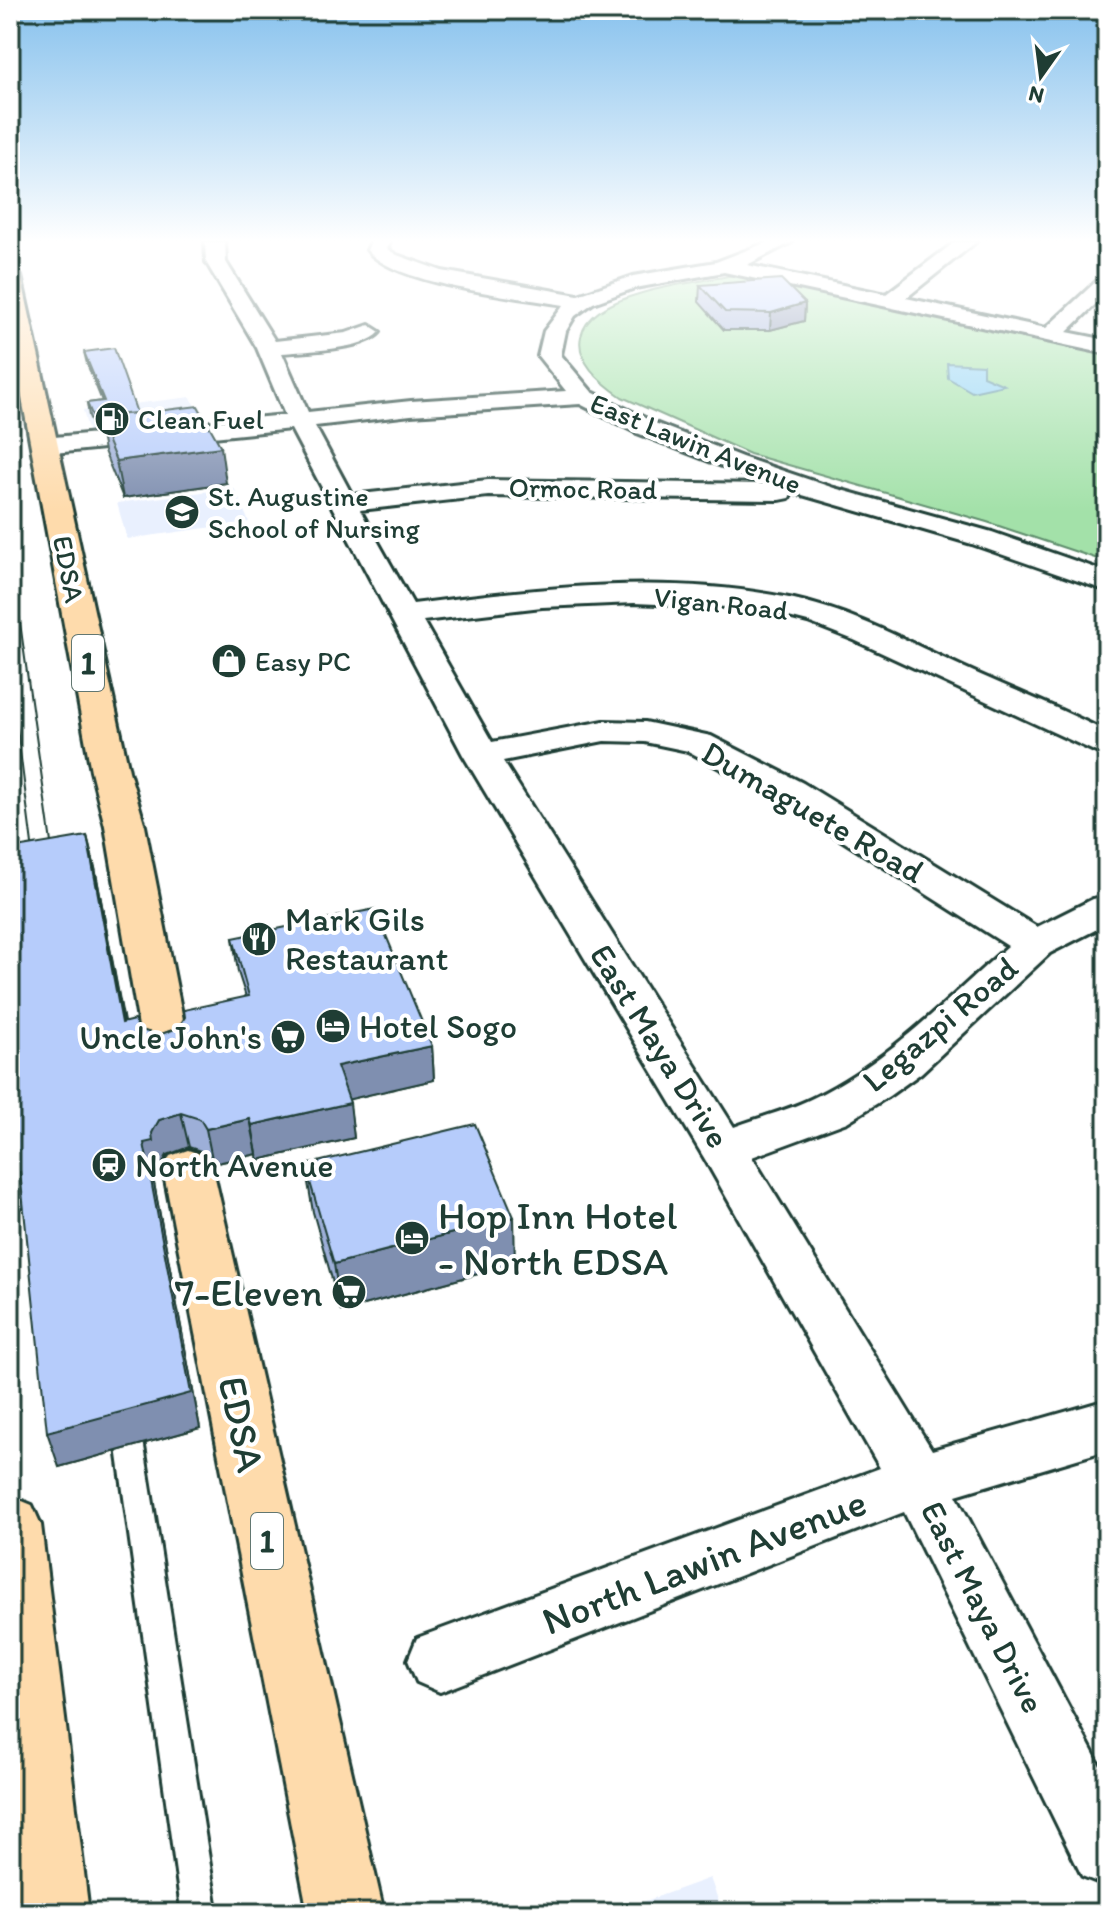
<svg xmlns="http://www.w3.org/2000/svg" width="1117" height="1923" viewBox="0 0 1117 1923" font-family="Itim,sans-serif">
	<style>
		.built { fill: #e9f0fe }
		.green { fill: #a3e1a9; stroke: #618f6e; stroke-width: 2 }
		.water { fill: #93d4f4; stroke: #6598a7; stroke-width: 2 }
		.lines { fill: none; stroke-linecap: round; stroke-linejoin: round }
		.minor-casing { stroke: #1f3d34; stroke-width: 6 }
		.highway-casing { stroke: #1f3d34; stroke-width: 6 }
		.minor { fill: #fff; fill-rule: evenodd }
		.highway { fill: #fedbac; fill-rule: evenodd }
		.tram-far1 { stroke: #1f3d34; stroke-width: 2 }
		.tram { stroke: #1f3d34; stroke-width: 3 }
		.wall { fill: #9dafd8; stroke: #1f3d34; stroke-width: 2 }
		.shaded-wall { fill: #7f8fb0; stroke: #1f3d34; stroke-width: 2 }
		.building { fill: #b6ccfb; stroke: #1f3d34; stroke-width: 2 }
		.labels { text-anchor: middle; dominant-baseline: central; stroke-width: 8; stroke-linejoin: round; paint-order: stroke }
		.far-poi-label { font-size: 28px; fill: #1f3d34; stroke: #fff; text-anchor: start }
		.far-street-label { font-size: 28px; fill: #1f3d34; stroke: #fff }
		.shield { fill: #fff; stroke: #627771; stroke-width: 2 }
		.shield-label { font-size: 32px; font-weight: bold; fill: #1f3d34 }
		.street-label { font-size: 34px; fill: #1f3d34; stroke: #fff }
		.poi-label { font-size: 34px; fill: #1f3d34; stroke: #fff; text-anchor: start }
		.near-poi-label { font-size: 40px; fill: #1f3d34; stroke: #fff; text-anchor: start }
		.near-street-label { font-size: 40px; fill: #1f3d34; stroke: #fff }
	</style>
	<rect width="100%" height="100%" fill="#fff"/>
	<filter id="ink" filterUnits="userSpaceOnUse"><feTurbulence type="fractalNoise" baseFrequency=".0125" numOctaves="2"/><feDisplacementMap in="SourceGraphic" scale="16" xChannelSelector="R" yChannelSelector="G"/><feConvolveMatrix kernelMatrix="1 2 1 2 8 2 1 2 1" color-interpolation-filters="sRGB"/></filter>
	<g filter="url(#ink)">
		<g class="built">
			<path d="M191,397L201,421L89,434L83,410Z"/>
			<path d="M234,488L249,522L127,539L117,503Z"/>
			<path d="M710,1878L723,1913H612Z"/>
		</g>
		<path class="green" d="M734,275L1107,351V562L987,522L750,454L622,397C558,354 570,313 642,293C672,284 704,281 734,275Z"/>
		<path class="water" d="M947,363L983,365V376L1004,385L972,392L948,378Z"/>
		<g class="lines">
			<defs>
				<path id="minor" d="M205,242H225L226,262L275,341L346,333L369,325L380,332C365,350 305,351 282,353L308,412L411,401L566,391L538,356L544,331L564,305C518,297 395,285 367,250L371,242H390L387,249L397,255L442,271L578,295L633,276L716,262L768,242H792L747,265L886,294L955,242H976L906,298L1046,328L1100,278L1107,276V293L1067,332L1107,340V354L724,272L635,288L593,303L575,316L566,331L561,355L592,392L655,423L742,457L834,488L992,532L1107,572V591L972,544L792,492L789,498L779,500L488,496L360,510L413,604C538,588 669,572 794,599C854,612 908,642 963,667C1011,689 1060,708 1107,732V757L854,640L808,622L773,613L727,607L634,603L542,607L423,621L492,742L604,721L645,722L711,736L803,783L1037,927L1093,899L1107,896V924L1050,953L921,1073L889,1096L847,1122L752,1157L932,1450L1107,1400V1450L956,1495L1107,1779V1886L1082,1876L904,1512L440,1692L417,1682L408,1660L417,1638L880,1468L706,1161L463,755L291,429L44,454L35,451L31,446L35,441L44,438L285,415L257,348L206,262ZM580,404L637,433L768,484L488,480L352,495L315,426L411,415ZM604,741L645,742L688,751L777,799L1008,946C947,999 889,1061 815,1097C790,1110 760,1117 734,1127L503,761Z"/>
				<g id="highway">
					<path d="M10,270L21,276L129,771L145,826L189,1050L183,1061L166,1066L149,1061L143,1050L105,826L91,771L10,333Z"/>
					<path d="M188,1150L206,1156L213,1169L384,1913H308L163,1169L170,1156Z"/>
					<path d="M10,1496L32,1505L41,1525L89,1913H13L10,1878Z"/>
				</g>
			</defs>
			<use href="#minor" class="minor-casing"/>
			<use href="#highway" class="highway-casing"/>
			<use href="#minor" class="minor"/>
			<use href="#highway" class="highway"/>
			<g class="tram-far1">
				<path d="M10,552L54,864"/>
				<path d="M10,673L35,868"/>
			</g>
			<g class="tram">
				<path d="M145,1443L219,1913"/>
				<path d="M116,1451L180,1913"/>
			</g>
		</g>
		<g class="wall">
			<path d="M700,285L805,303L804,321L770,330H724L699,302Z"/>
			<path d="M84,352L137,413L226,483L123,498L104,451L100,430H95L89,416L87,403L102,401L87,364Z"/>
			<path d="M87,836L95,868L124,1022L140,1030L159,1035L178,1028L246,997L238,972L233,938L432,1046L434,1080L349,1099L354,1138L258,1160L257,1154L213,1164L207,1153L189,1147L167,1155L160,1168L161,1176L153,1178L200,1428L59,1467L24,1208Z"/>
			<path d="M305,1165L515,1264L341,1311L313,1212Z"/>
		</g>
		<g class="shaded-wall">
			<path d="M805,303L804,321L770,330L771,313Z"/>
			<path d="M97,416L100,430H95L93,417Z"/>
			<path d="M221,447L226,483L123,498L116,461Z"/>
			<path d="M87,836L95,868L130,1057L122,1023Z"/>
			<path d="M432,1046L434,1080L342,1101L337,1066Z"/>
			<path d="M350,1103L354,1138L258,1160L252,1125Z"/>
			<path d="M181,1113L189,1147L167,1155L160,1168L161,1176L153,1178L200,1428L59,1467L47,1432L144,1143L159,1120Z"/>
			<path d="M250,1119L257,1154L213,1164L206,1129Z"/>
			<path d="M20,1172L32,1206L10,1211V1174Z"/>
			<path d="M514,1217L515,1264L341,1311L334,1264Z"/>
		</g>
		<g class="building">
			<path d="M781,279L805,303L771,313L725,312L700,285Z"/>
			<path d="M114,348L137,413L93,417L87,403L104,401L84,352Z"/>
			<path d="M198,406L221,447L116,461L97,416L141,413Z"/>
			<path d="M87,836L122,1023L134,1020L140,1030L159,1035L178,1028L185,1017L184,1010L249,996L233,938L375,909L432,1046L337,1066L350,1103L252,1125L250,1119L206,1129L200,1119L181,1113L159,1120L152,1133L153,1141L144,1143L191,1393L47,1432L20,1172L10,1174V849Z"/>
			<path d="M475,1124L514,1217L334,1264L305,1165Z"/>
		</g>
	</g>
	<linearGradient id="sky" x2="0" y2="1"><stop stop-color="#86c1ed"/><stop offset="0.47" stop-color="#fff"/><stop offset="1" stop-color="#fff" stop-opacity="0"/></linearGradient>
	<rect width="1117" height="512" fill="url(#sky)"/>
	<defs>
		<symbol id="fuel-disc" viewBox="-11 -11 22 22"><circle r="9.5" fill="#1f3d34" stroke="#fff"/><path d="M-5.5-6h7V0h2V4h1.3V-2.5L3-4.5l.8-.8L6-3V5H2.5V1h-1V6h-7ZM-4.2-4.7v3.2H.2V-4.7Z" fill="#fff"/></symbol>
		<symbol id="school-disc" viewBox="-11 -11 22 22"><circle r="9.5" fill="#1f3d34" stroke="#fff"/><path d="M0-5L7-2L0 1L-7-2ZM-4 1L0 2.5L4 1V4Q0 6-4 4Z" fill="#fff"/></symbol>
		<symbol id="shop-disc" viewBox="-11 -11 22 22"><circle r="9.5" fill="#1f3d34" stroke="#fff"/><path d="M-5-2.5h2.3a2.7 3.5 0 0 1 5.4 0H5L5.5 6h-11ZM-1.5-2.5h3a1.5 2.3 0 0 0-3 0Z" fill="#fff"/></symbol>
		<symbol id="restaurant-disc" viewBox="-11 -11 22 22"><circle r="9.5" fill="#1f3d34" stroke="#fff"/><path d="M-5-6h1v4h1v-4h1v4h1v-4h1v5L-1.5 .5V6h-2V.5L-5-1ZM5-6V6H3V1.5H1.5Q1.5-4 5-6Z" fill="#fff"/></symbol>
		<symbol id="hotel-disc" viewBox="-11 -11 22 22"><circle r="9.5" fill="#1f3d34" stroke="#fff"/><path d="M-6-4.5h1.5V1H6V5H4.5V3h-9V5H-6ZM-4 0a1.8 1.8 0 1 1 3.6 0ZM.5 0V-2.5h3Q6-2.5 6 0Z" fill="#fff"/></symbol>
		<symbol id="supermarket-disc" viewBox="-11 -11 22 22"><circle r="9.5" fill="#1f3d34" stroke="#fff"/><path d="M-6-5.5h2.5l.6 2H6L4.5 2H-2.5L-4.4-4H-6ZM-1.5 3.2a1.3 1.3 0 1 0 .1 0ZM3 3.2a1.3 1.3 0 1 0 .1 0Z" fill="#fff"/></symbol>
		<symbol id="station-disc" viewBox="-11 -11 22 22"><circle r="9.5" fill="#1f3d34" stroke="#fff"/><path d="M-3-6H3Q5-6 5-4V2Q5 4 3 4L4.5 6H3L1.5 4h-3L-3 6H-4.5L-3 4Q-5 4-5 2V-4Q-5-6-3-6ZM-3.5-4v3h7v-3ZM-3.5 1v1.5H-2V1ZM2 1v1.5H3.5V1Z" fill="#fff"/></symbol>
	</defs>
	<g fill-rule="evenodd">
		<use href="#fuel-disc" x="92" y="399" width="40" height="40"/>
		<use href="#school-disc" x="162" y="492" width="40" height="40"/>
		<use href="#shop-disc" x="209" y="641" width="40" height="40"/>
		<use href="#restaurant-disc" x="239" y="919" width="40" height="40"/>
		<use href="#hotel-disc" x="313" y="1006" width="40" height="40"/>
		<use href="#supermarket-disc" x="268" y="1017" width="40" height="40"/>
		<use href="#station-disc" x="89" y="1145" width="40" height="40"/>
		<use href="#hotel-disc" x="392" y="1218" width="40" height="40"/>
		<use href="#supermarket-disc" x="329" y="1272" width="40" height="40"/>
	</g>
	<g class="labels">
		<g class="far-poi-label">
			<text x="138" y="419">Clean Fuel</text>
			<text x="208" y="496">St. Augustine<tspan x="208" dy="32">School of Nursing</tspan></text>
			<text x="255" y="661">Easy PC</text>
		</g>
		<g class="far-street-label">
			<text transform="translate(696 443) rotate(22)">East Lawin Avenue</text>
			<text transform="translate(583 488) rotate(1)">Ormoc Road</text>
			<text transform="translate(69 569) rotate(79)">EDSA</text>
			<text transform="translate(721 603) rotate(6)">Vigan Road</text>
		</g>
		<g class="shield">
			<rect x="72" y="635" width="32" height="56" rx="6"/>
			<rect x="251" y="1513" width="32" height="56" rx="6"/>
		</g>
		<g class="shield-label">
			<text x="88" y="663">1</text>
			<text x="267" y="1541">1</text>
		</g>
		<g class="street-label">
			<text transform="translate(813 812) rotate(30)">Dumaguete Road</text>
			<text transform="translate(940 1024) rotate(-40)">Legazpi Road</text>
			<text transform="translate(660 1046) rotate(58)">East Maya Drive</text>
			<text transform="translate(983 1607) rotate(63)">East Maya Drive</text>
		</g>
		<g class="poi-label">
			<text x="285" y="919">Mark Gils<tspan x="285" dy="39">Restaurant</tspan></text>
			<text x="359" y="1026">Hotel Sogo</text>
			<text x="262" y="1037" text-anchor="end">Uncle John's</text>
			<text x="135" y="1165">North Avenue</text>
		</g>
		<g class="near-poi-label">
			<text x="438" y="1215">Hop Inn Hotel<tspan x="438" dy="46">- North EDSA</tspan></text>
			<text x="323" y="1292" text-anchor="end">7-Eleven</text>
		</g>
		<g class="near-street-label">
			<text transform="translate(242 1424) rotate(78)">EDSA</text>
			<text transform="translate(704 1561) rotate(-21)">North Lawin Avenue</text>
		</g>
	</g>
	<rect width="1117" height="1923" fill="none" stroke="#fff" stroke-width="40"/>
	<rect x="20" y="20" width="1077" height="1883" fill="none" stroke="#1f3d34" stroke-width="3" filter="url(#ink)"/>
	<g transform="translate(1041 76) rotate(194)" stroke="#ffffff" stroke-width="6" paint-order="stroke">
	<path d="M0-6L14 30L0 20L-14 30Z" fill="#1f3d34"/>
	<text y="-12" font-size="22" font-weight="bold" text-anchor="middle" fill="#1f3d34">N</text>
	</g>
</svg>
